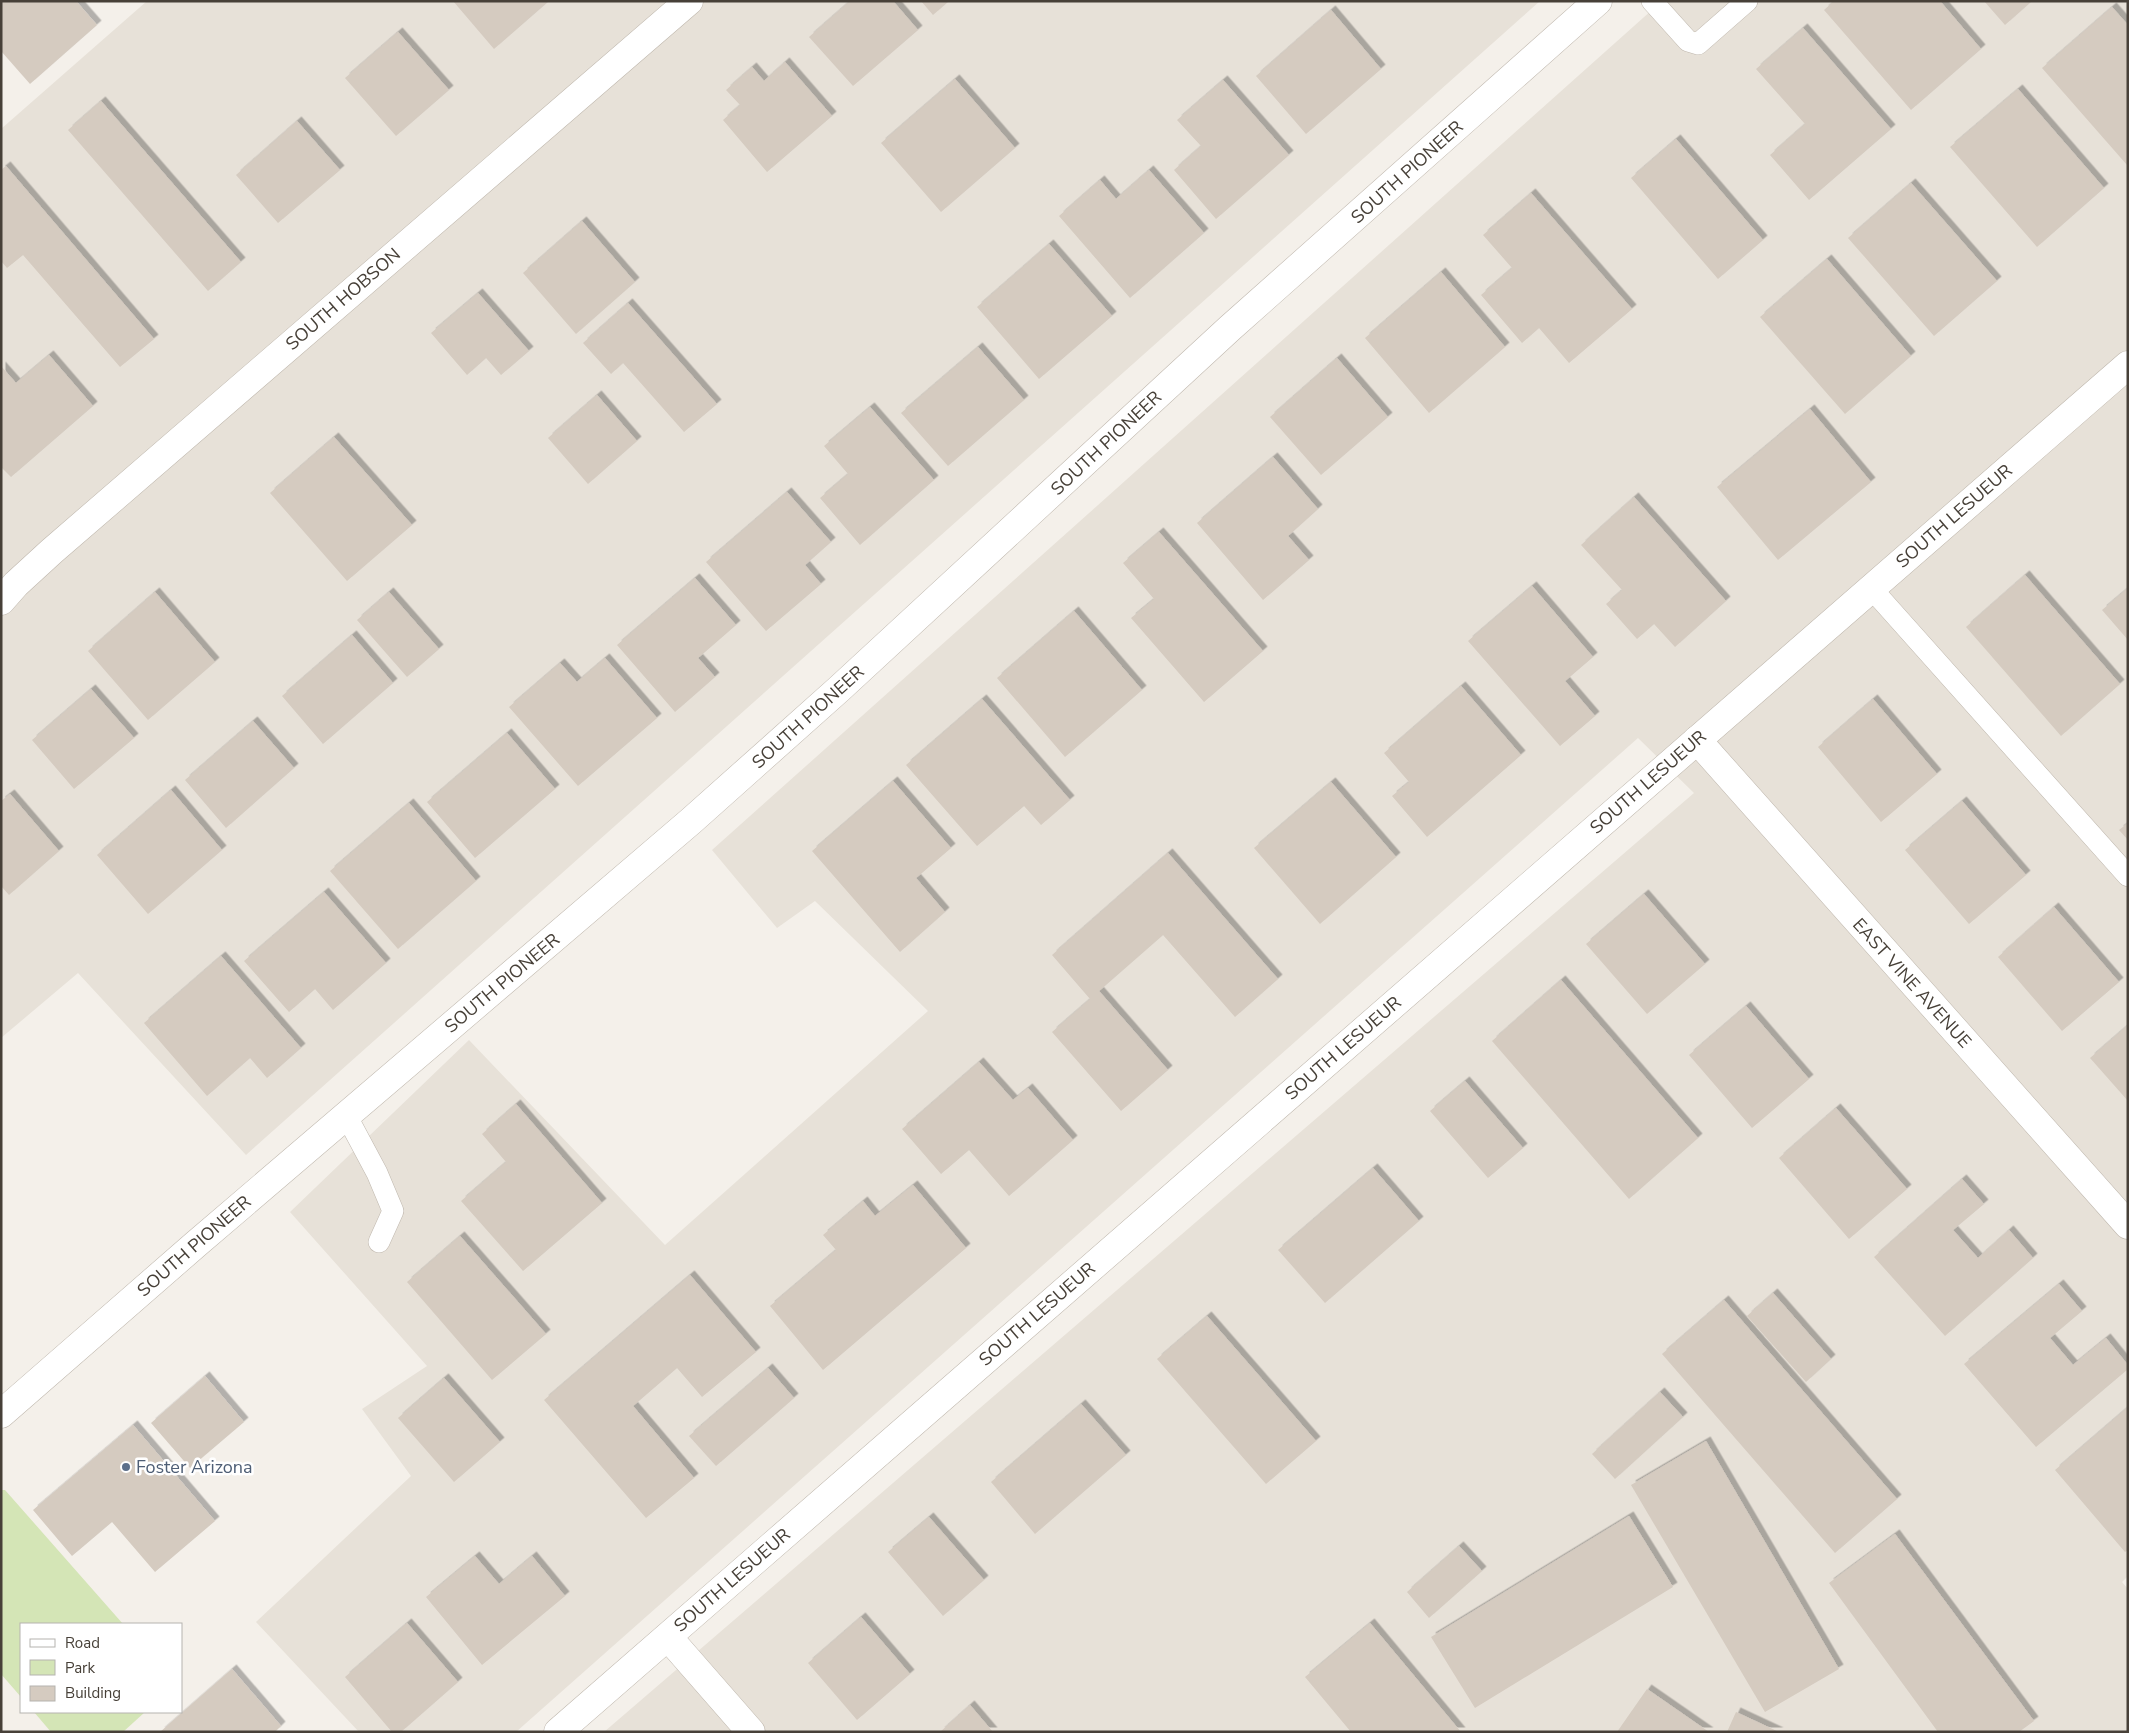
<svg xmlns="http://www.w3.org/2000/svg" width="2129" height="1733" viewBox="0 0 2129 1733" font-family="'Nunito Sans',sans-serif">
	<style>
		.residential { fill: #e7e1d8 }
		.green { fill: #d4e5b6 }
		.building { fill: #d5cbc0; filter: url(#shadow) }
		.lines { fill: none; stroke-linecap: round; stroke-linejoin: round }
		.service-casing { stroke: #bfb7ad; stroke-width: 22 }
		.minor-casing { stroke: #bfb7ad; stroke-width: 29 }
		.service { stroke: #fff; stroke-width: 21 }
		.minor { stroke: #fff; stroke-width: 28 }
		.service-dot { fill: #5c6f8a; stroke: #fff; stroke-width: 2 }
		.labels { text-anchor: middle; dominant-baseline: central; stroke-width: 5; stroke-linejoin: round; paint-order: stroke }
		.street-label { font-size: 18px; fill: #474038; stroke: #fff }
		.service-label { font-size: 18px; fill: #4e5e75; stroke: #fff; text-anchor: start }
	</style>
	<defs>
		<filter id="shadow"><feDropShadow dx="4.5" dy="-4.5" stdDeviation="0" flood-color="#0004"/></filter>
	</defs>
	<rect width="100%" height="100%" fill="#f4f0ea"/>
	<g class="residential">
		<path d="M147,1H1540L246,1155L78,973L1,1038V129Z"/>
		<path d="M1662,1H2128V1576L2122,1582L2128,1589V1732H604L1694,793L1638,738L516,1732H359L256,1622L411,1476L362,1409L427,1366L290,1212L469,1040L665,1245L928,1011L815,901L777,928L712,850Z"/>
	</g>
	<g class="green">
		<path d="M1,1490H5L123,1624H21V1697L1,1674Z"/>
		<path d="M34,1712H145L123,1732H51Z"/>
	</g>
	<g class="building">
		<path d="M1,1H76L97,25L30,84L1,51Z"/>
		<path d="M453,1H549L494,49Z"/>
		<path d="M850,1H893L918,30L853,86L809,37Z"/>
		<path d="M921,1H949L933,15Z"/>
		<path d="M1834,1H1940L1981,49L1911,110L1824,10Z"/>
		<path d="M1984,1H2032L2005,25Z"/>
		<path d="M2112,7L2128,25L2127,165L2042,68Z"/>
		<path d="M1331,10L1381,69L1306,134L1256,76Z"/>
		<path d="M1803,28L1891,129L1809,200L1770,155L1805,124L1756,69Z"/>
		<path d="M398,32L449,90L396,136L345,78Z"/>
		<path d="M785,62L832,116L767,172L723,120L740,105L726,90L752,67L764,81Z"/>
		<path d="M955,79L1015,148L941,212L881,143Z"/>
		<path d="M1223,80L1289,155L1216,219L1174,170L1201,146L1177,120Z"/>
		<path d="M2018,89L2104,188L2037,247L1950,147Z"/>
		<path d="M101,101L241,262L208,291L68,130Z"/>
		<path d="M297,121L340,170L278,223L236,175Z"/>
		<path d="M1676,139L1763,240L1718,279L1631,178Z"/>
		<path d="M6,166L154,339L120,367L23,255L7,268L1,261V170Z"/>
		<path d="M1149,170L1204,233L1130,298L1059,216L1100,180L1116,199Z"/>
		<path d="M1911,183L1997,281L1934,336L1848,238Z"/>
		<path d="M1531,193L1632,309L1569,363L1539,328L1522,343L1481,295L1512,268L1483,235Z"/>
		<path d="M582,221L635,282L576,334L523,273Z"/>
		<path d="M1049,244L1112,316L1039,379L977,307Z"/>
		<path d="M1827,259L1911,356L1845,414L1760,317Z"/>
		<path d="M1441,272L1505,347L1429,413L1365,338Z"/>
		<path d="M478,293L529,351L501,375L486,358L467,375L431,333Z"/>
		<path d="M628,303L717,404L684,432L623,363L611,374L583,343Z"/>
		<path d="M978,347L1024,400L948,466L901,413Z"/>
		<path d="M49,355L93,406L11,477L1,467V366L16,383Z"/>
		<path d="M1337,358L1388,417L1321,475L1270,417Z"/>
		<path d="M597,395L637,441L588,484L548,438Z"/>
		<path d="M870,407L934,480L860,545L820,498L848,474L824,446Z"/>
		<path d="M1810,409L1871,482L1778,560L1717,487Z"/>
		<path d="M334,437L412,525L347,581L270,493Z"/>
		<path d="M1273,457L1318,509L1288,536L1309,560L1263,600L1197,523Z"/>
		<path d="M787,492L831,542L805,565L821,584L766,631L706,562Z"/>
		<path d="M1634,497L1726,601L1675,647L1654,624L1637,639L1606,604L1622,590L1581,545Z"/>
		<path d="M1159,532L1263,651L1204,702L1131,618L1154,599L1123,563Z"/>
		<path d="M2025,575L2120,684L2061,736L1966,627Z"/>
		<path d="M695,578L736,625L698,658L715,677L675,712L617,645Z"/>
		<path d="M1532,586L1593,657L1565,681L1595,716L1560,746L1468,641Z"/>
		<path d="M2128,588V640L2102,610Z"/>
		<path d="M155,592L215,662L148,720L88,651Z"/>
		<path d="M389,592L439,649L407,677L357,620Z"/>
		<path d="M1074,611L1142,690L1065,757L997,678Z"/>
		<path d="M352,635L393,683L323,744L282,696Z"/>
		<path d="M605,658L657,718L578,786L509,707L560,663L577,682Z"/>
		<path d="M1461,686L1521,755L1427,837L1392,796L1409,782L1384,753Z"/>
		<path d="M91,689L134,738L74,789L32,740Z"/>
		<path d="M982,699L1070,800L1041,825L1024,806L977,846L906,765Z"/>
		<path d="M1873,699L1937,774L1881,822L1818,747Z"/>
		<path d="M253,721L294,768L226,828L185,780Z"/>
		<path d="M507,733L555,789L475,858L427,802Z"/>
		<path d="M893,781L951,848L916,878L945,912L900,952L812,851Z"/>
		<path d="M1331,782L1396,857L1320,924L1254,848Z"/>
		<path d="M171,790L222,850L148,914L97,855Z"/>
		<path d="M10,794L59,851L9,895L1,886V801Z"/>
		<path d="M1962,801L2026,875L1969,924L1905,850Z"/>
		<path d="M409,803L476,881L398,949L330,871Z"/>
		<path d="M2128,823V840L2119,830Z"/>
		<path d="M1168,853L1278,979L1235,1017L1163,935L1099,991L1168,1070L1121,1111L1052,1032L1090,999L1052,955Z"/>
		<path d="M324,892L386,963L333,1010L315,989L289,1012L244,961Z"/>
		<path d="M1644,894L1705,964L1647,1014L1586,944Z"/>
		<path d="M2054,907L2119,982L2062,1031L1998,957Z"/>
		<path d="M221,956L301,1048L267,1078L250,1058L207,1096L144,1023Z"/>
		<path d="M1561,980L1698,1138L1629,1199L1492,1041Z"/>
		<path d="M1746,1006L1809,1079L1752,1128L1689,1055Z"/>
		<path d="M2128,1025V1101L2090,1058Z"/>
		<path d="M979,1062L1013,1100L1028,1088L1073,1140L1009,1196L969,1150L941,1174L902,1129Z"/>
		<path d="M1465,1081L1523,1148L1488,1178L1430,1111Z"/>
		<path d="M516,1104L602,1203L523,1271L461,1201L506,1162L482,1134Z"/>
		<path d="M1836,1108L1907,1189L1849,1239L1779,1158Z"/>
		<path d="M1373,1168L1419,1221L1325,1303L1278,1250Z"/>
		<path d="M1962,1179L1984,1204L1953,1230L1978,1258L2009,1230L2033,1258L1945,1336L1874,1257Z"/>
		<path d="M913,1185L966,1248L823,1370L770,1306L836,1250L823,1235L863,1201L875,1216Z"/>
		<path d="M460,1236L546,1334L492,1380L407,1282Z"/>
		<path d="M690,1275L756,1352L702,1397L677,1368L633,1406L694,1478L646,1518L544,1400Z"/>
		<path d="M2059,1284L2082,1311L2050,1338L2073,1365L2106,1338L2128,1365V1369L2036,1447L1964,1364Z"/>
		<path d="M1773,1293L1831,1359L1806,1382L1747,1316Z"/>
		<path d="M1724,1300L1897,1499L1835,1553L1662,1354Z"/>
		<path d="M1207,1316L1316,1441L1266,1484L1157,1359Z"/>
		<path d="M768,1368L794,1398L716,1466L689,1436Z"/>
		<path d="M205,1376L244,1422L190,1468L151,1423Z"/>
		<path d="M444,1378L500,1442L454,1482L398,1418Z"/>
		<path d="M1660,1392L1683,1417L1615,1479L1592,1454Z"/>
		<path d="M1081,1404L1126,1455L1035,1534L991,1482Z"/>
		<path d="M2128,1407V1550L2125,1552L2055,1470Z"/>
		<path d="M133,1425L215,1521L155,1572L112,1522L72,1556L33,1510Z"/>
		<path d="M1706,1441L1839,1669L1765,1712L1631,1485Z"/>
		<path d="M1629,1516L1673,1587L1475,1708L1431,1637Z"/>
		<path d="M929,1517L984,1580L943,1616L888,1552Z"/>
		<path d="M1895,1534L2034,1721L2019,1732H1938L1829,1583Z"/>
		<path d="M1459,1546L1482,1571L1429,1618L1407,1592Z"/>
		<path d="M475,1556L499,1584L532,1556L565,1596L482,1665L426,1597Z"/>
		<path d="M861,1617L910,1674L857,1720L808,1663Z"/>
		<path d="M407,1623L458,1682L401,1732H392L345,1677Z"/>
		<path d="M1370,1623L1461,1732H1351L1305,1677Z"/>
		<path d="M232,1669L281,1726L275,1732H160Z"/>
		<path d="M1647,1689L1709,1732H1617Z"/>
		<path d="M970,1705L993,1732H940Z"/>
		<path d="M1736,1712L1779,1732H1727Z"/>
	</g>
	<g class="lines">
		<defs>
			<g id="service">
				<path d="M1652,1L1688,41L1698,44L1747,1"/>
				<path d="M1871,588L2128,876"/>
				<path d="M346,1115L377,1173L393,1211L379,1242"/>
			</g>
			<g id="minor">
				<path d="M1,601L16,584L52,551L689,1"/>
				<path d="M1697,740L2128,1225"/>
				<path d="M1,1414L196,1244L691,821L839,689L1230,328L1598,1"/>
				<path d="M668,1637L751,1732"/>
				<path d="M558,1732L2128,365"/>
			</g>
		</defs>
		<use href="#service" class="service-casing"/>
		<use href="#minor" class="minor-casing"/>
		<use href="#service" class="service"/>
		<use href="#minor" class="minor"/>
	</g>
	<circle class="service-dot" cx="126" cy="1467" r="5"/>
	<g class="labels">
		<g class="street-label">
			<text transform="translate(1407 172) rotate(-42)">SOUTH PIONEER</text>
			<text transform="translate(343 299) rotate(-41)">SOUTH HOBSON</text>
			<text transform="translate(1106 443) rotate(-43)">SOUTH PIONEER</text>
			<text transform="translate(1954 516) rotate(-41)">SOUTH LESUEUR</text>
			<text transform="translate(808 717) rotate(-42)">SOUTH PIONEER</text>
			<text transform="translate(1648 782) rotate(-41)">SOUTH LESUEUR</text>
			<text transform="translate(502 983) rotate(-40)">SOUTH PIONEER</text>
			<text transform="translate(1912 983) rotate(48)">EAST VINE AVENUE</text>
			<text transform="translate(1343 1048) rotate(-41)">SOUTH LESUEUR</text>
			<text transform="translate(194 1246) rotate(-41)">SOUTH PIONEER</text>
			<text transform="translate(1037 1314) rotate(-41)">SOUTH LESUEUR</text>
			<text transform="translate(732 1580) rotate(-41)">SOUTH LESUEUR</text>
		</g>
		<g class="service-label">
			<text x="136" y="1467">Foster Arizona</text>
		</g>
	</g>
	<rect width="2129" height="1733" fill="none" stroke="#474038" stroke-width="5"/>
	<rect x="20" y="1623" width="162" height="90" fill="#ffffff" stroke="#b5b3af"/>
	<rect x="30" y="1639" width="25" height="8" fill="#ffffff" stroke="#b5b3af"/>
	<text x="65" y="1648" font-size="15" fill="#474038">Road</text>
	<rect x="30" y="1660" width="25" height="15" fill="#d4e5b6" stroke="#b5b3af"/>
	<text x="65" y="1673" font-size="15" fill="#474038">Park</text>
	<rect x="30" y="1686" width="25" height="15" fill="#d5cbc0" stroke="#b5b3af"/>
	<text x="65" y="1698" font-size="15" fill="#474038">Building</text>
</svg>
